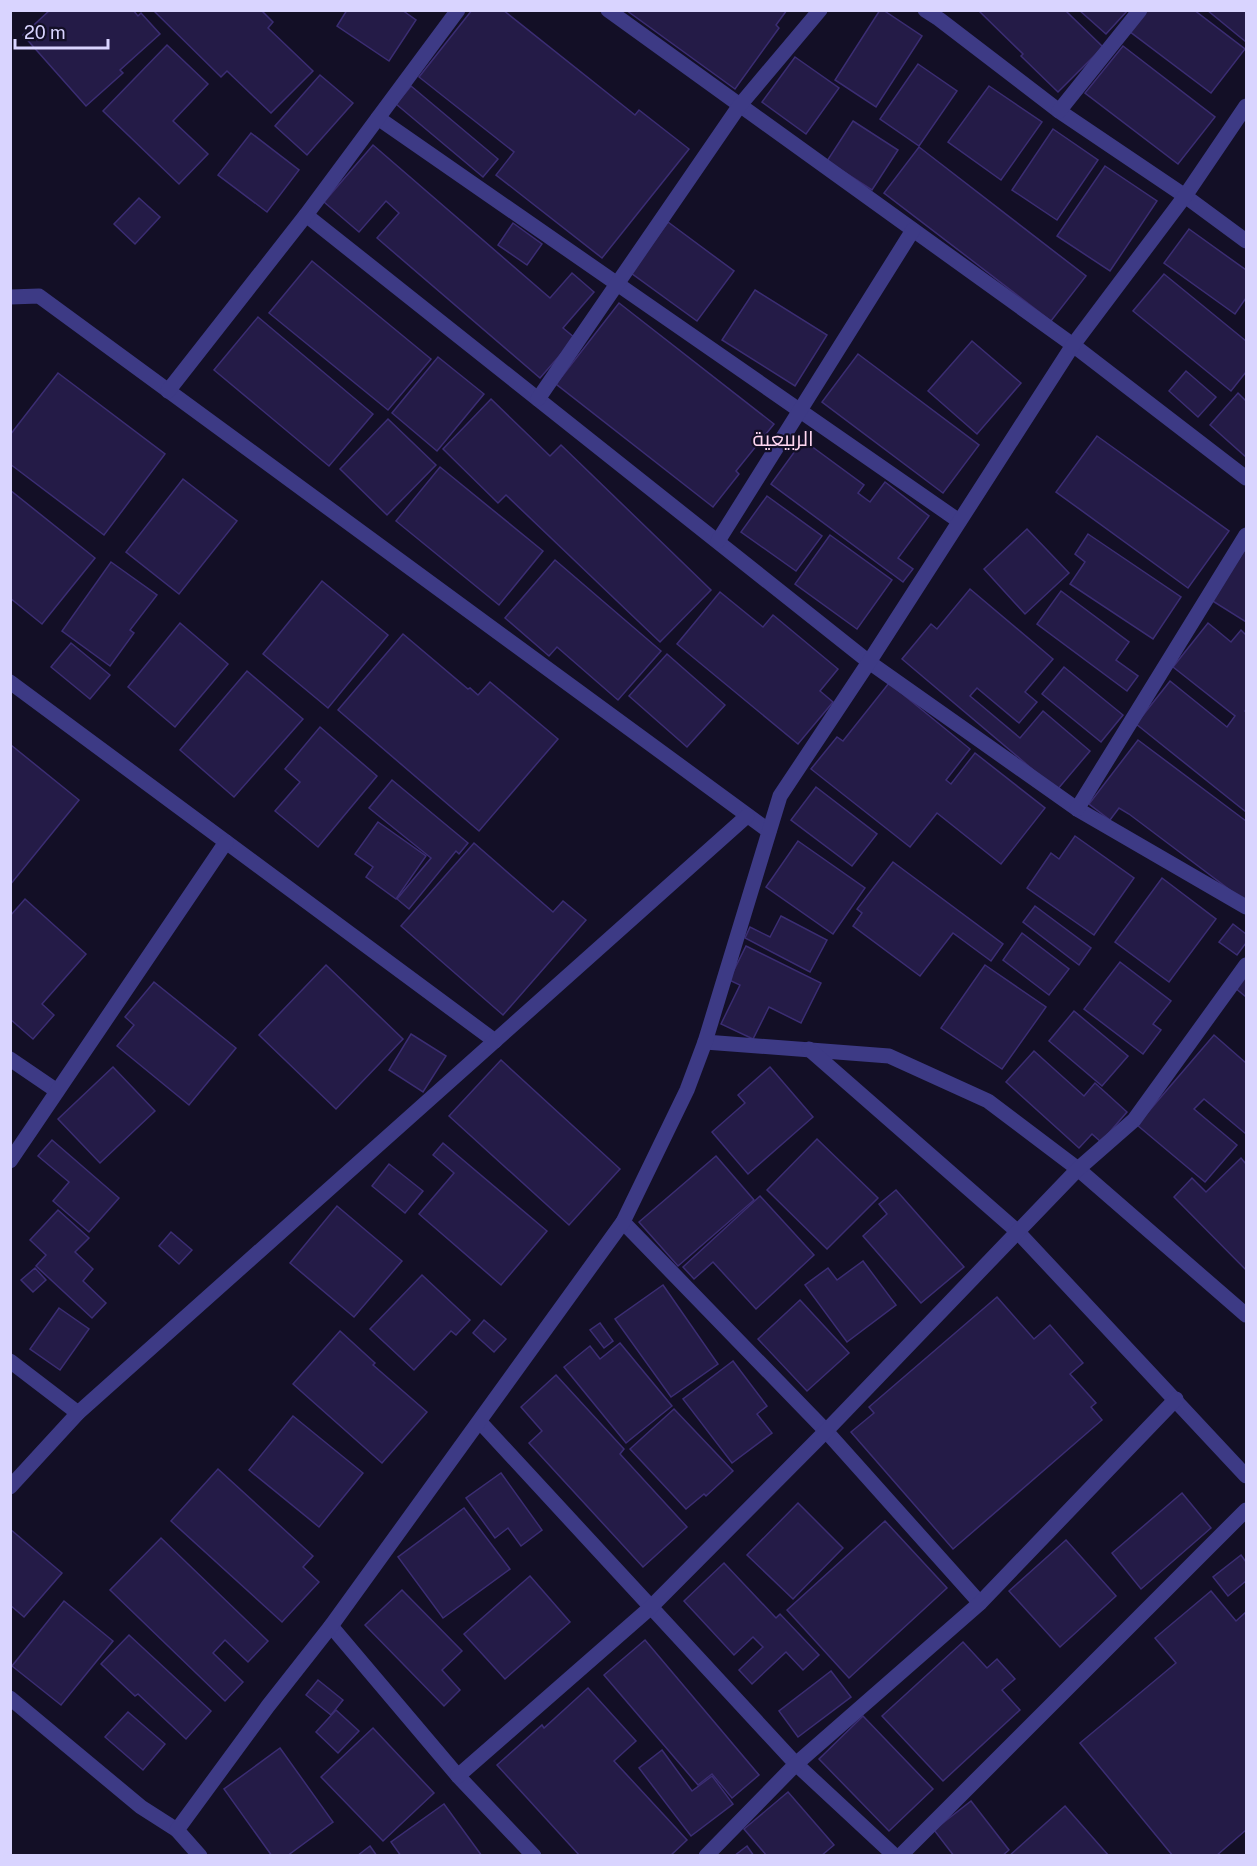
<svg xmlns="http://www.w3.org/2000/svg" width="1257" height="1866" viewBox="0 0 1257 1866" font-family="'Public Sans',Cairo,sans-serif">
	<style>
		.building { fill: #241b47; stroke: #3b2d73; stroke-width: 1.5 }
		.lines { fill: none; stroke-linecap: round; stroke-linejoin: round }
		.minor { stroke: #3d3a85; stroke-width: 15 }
		.labels { text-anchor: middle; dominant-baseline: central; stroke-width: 4.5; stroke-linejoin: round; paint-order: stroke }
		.neighbourhood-label { font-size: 21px; fill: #ffd6f0; stroke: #130f26 }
	</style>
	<rect width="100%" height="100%" fill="#130f26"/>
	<g class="building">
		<path d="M50,10H133L138,16L141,13L160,34L120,70L123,73L86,106L23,35Z"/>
		<path d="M153,10H261L273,22L268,28L313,71L271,113L227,71L221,77Z"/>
		<path d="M347,10H402L416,20L389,61L337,26Z"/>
		<path d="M472,10H503L635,115L639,110L689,149L602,258L496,175L514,152L419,77Z"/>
		<path d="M626,10H787L776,25L779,28L735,89Z"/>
		<path d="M880,10H883L922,36L876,107L835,80Z"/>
		<path d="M978,10H1068L1067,12L1103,47L1058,92L1021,56L1023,54Z"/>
		<path d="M1079,10H1128L1106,34Z"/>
		<path d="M1145,10H1194L1245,49L1211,93L1129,31Z"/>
		<path d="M1207,10H1246V42Z"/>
		<path d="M167,45L208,84L173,121L208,154L179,184L103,111Z"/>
		<path d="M1123,46L1215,117L1178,164L1085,93Z"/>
		<path d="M795,57L839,88L806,134L762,102Z"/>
		<path d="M918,64L957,91L919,146L880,119Z"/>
		<path d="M320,75L353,103L307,155L275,126Z"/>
		<path d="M411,86L498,159L483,177L396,104Z"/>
		<path d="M989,86L1042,122L1001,180L948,142Z"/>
		<path d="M853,121L898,150L872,190L827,161Z"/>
		<path d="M1053,129L1098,160L1057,220L1012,190Z"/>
		<path d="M251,133L299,170L267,212L218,175Z"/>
		<path d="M373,145L550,298L572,273L594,292L563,328L575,338L540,378L377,238L399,213L386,201L359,232L324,202Z"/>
		<path d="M919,147L1086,276L1051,321L884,193Z"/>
		<path d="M1105,166L1157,201L1110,271L1057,236Z"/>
		<path d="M139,198L160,217L135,244L114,224Z"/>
		<path d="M668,222L734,271L697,321L631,273Z"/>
		<path d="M513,223L542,244L527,265L498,245Z"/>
		<path d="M1189,229L1246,270V298L1235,314L1164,263Z"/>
		<path d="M312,261L431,359L388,410L269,313Z"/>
		<path d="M1164,274L1246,341V372L1231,391L1133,311Z"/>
		<path d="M755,290L827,335L795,386L722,340Z"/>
		<path d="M619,303L774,424L736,471L739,474L713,507L556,384Z"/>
		<path d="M258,317L373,414L329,466L214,370Z"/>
		<path d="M972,341L1021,383L977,434L928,391Z"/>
		<path d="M858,354L979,445L943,493L822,402Z"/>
		<path d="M438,357L484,394L437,451L392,413Z"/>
		<path d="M1186,371L1216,397L1198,417L1169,391Z"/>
		<path d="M58,373L165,454L104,535L10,464V435Z"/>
		<path d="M1238,393L1246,401V457L1210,425Z"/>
		<path d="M491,399L550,456L561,445L711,590L660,642L506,495L498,503L443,449Z"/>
		<path d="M388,419L436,465L387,515L340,469Z"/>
		<path d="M1097,436L1229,531L1188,588L1056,492Z"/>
		<path d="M803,440L864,485L858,493L870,502L885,482L929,516L898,558L913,569L903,582L771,484Z"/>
		<path d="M440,467L543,551L499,605L396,521Z"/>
		<path d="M183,479L237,521L179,594L126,552Z"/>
		<path d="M10,490L95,558L42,624L10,598Z"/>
		<path d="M767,496L822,536L796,571L741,532Z"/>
		<path d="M1027,529L1069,573L1025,614L984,569Z"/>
		<path d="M1088,534L1181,597L1153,639L1070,584L1085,562L1075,554Z"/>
		<path d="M830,535L892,580L857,629L795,584Z"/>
		<path d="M1246,548V622L1211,600Z"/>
		<path d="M555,560L661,651L618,700L557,647L549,656L505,618Z"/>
		<path d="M111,562L157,595L130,630L134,633L110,666L62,631Z"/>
		<path d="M322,581L388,635L328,708L263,654Z"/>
		<path d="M970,589L1053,659L1025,692L1037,702L1019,723L977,688L970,696L1020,738L1043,711L1090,751L1057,790L902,659L931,624L937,629Z"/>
		<path d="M1061,591L1129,642L1116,660L1138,676L1127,691L1037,624Z"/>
		<path d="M720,592L763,627L773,615L838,669L820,691L833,702L798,744L677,644Z"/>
		<path d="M180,623L228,664L175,727L128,687Z"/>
		<path d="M1208,623L1231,642L1241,630L1246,635V709L1245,711L1246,712V812L1136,724L1170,681L1227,727L1235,716L1173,667Z"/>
		<path d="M403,634L468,689L470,688L478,695L490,682L558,739L479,831L338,710Z"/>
		<path d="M71,643L110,675L90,699L51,667Z"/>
		<path d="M667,654L725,705L687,747L629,696Z"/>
		<path d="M1064,667L1123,715L1101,742L1042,694Z"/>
		<path d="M247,671L303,719L234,797L180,750Z"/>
		<path d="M889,683L970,749L946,780L951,784L975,753L1045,808L1001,864L937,813L910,847L811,769L837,737L843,741Z"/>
		<path d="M320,727L377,776L318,847L275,811L300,782L285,769Z"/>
		<path d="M1138,740L1246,821V902L1129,814L1119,808L1110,820L1089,804Z"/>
		<path d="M11,745L79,800L10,885V746Z"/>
		<path d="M392,780L468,843L459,854L456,851L409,909L397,899L431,858L369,808Z"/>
		<path d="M816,787L877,834L852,866L791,820Z"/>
		<path d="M378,822L426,856L396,899L366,877L373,867L355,854Z"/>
		<path d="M1075,836L1134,878L1094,935L1027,888L1051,853L1059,859Z"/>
		<path d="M798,841L865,888L833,934L766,887Z"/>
		<path d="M474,843L553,912L563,901L586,920L503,1015L401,926Z"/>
		<path d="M893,862L1003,944L991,961L953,933L920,976L853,926L862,913L857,909Z"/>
		<path d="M1162,878L1216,919L1169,982L1115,942Z"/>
		<path d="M25,899L86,954L42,1004L54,1015L33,1039L10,1019V916Z"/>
		<path d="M1035,906L1091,948L1079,965L1023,922Z"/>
		<path d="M781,916L827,940L810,972L745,938L750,927L770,937Z"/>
		<path d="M1233,924L1246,934V943L1237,955L1219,942Z"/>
		<path d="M1022,933L1069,969L1049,995L1003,960Z"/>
		<path d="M746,946L821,983L801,1023L769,1007L753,1039L721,1024L740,985L729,980Z"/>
		<path d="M1120,962L1171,1001L1153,1024L1161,1030L1143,1054L1084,1009Z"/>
		<path d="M326,965L403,1039L336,1109L259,1035Z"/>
		<path d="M985,965L1046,1007L1002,1069L941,1028Z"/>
		<path d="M1246,973V997L1234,987Z"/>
		<path d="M154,982L236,1048L189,1105L117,1046L134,1025L125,1017Z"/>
		<path d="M1074,1011L1128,1056L1102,1086L1049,1041Z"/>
		<path d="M411,1034L446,1056L423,1092L389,1070Z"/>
		<path d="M1214,1035L1246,1063V1134L1204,1099L1194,1109L1237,1145L1205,1182L1137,1125Z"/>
		<path d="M1034,1051L1084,1096L1095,1083L1127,1112L1101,1142L1092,1134L1079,1148L1006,1082Z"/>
		<path d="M501,1060L620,1169L569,1225L449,1116Z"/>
		<path d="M113,1067L155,1111L100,1163L58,1119Z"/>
		<path d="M770,1067L813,1117L748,1174L712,1132L745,1103L738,1095Z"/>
		<path d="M817,1139L878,1198L827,1249L767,1190Z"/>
		<path d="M52,1140L119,1198L89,1232L53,1201L69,1182L38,1156Z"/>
		<path d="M443,1143L547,1231L501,1285L419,1214L454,1173L433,1155Z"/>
		<path d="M716,1156L754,1200L678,1266L639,1222Z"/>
		<path d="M1241,1158L1246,1164V1270L1174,1197L1192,1178L1206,1192Z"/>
		<path d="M389,1164L423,1191L405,1213L372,1186Z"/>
		<path d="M896,1190L964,1267L921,1303L863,1236L887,1214L879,1204Z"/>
		<path d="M760,1196L814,1255L756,1309L713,1262L694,1279L683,1267Z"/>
		<path d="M337,1206L402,1261L354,1317L290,1263Z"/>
		<path d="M58,1210L89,1238L75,1252L93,1269L83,1281L106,1303L92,1318L36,1266L46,1255L30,1240Z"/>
		<path d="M171,1232L192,1250L179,1264L159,1246Z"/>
		<path d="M863,1261L896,1305L847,1342L805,1285L828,1268L837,1280Z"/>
		<path d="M35,1268L46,1280L33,1292L21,1280Z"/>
		<path d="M422,1275L470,1320L456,1335L451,1331L414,1370L370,1329Z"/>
		<path d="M663,1285L718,1364L671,1397L615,1319Z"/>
		<path d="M997,1297L1034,1339L1050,1325L1083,1363L1070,1374L1096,1403L1091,1407L1102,1420L953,1549L851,1432L874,1413L869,1407Z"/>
		<path d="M800,1300L849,1353L807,1391L758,1339Z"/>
		<path d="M59,1308L89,1329L60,1370L30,1349Z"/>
		<path d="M484,1320L506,1339L494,1352L473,1333Z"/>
		<path d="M600,1323L613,1341L604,1348L590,1330Z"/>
		<path d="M340,1331L375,1363L373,1365L427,1412L382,1463L293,1384Z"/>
		<path d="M620,1343L672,1406L626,1443L564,1367L590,1346L600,1359Z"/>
		<path d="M733,1361L767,1406L757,1414L772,1433L732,1463L683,1399Z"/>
		<path d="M556,1375L624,1449L620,1454L687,1527L643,1567L529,1443L542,1431L521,1407Z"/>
		<path d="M674,1409L733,1471L706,1496L704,1494L686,1509L630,1449Z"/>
		<path d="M293,1416L363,1473L319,1527L249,1470Z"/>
		<path d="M218,1469L313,1556L303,1567L319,1582L282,1622L171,1521Z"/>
		<path d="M501,1473L542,1530L521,1546L508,1528L495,1538L466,1498Z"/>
		<path d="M1182,1493L1211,1528L1141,1589L1112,1553Z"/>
		<path d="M798,1503L843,1548L793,1599L747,1555Z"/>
		<path d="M464,1508L510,1569L443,1618L398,1557Z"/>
		<path d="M885,1521L947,1588L849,1678L787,1610Z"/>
		<path d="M10,1529L62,1573L24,1617L10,1605Z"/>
		<path d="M161,1538L268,1641L248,1662L225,1640L213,1653L243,1682L225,1701L110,1590Z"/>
		<path d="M1066,1540L1116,1596L1060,1647L1009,1591Z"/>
		<path d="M1241,1555L1246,1562V1581L1228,1596L1213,1577Z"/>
		<path d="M724,1563L776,1618L780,1614L819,1655L803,1670L786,1652L752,1684L739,1670L763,1647L753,1637L734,1655L684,1601Z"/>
		<path d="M530,1576L570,1622L505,1679L464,1634Z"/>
		<path d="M402,1590L462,1651L442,1670L460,1690L444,1706L365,1625Z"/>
		<path d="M1211,1591L1236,1621L1246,1612V1830L1216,1856H1173L1080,1743L1176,1663L1155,1638Z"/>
		<path d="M64,1601L113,1641L61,1705L12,1666Z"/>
		<path d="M129,1635L211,1711L186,1739L138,1694L135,1696L101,1664Z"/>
		<path d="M645,1640L759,1775L732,1798L712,1774L698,1785L604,1675Z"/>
		<path d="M963,1642L987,1668L997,1659L1015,1679L1002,1690L1020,1710L943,1781L882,1716Z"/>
		<path d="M831,1671L851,1697L798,1737L779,1711Z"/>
		<path d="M318,1680L343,1700L331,1715L306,1695Z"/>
		<path d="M588,1688L636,1741L614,1761L687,1840L670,1856H580L497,1765L542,1725L544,1728Z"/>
		<path d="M336,1710L359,1731L338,1753L316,1732Z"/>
		<path d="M128,1712L165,1744L143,1770L105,1737Z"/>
		<path d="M863,1716L933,1789L889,1831L819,1759Z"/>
		<path d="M373,1728L434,1793L383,1841L321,1777Z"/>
		<path d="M280,1748L333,1822L287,1856H272L224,1789Z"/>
		<path d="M662,1750L692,1791L712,1776L733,1804L691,1836L639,1768Z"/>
		<path d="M788,1792L834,1845L821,1856H767L744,1829Z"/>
		<path d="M971,1801L1009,1850L1002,1856H954L934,1830Z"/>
		<path d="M444,1804L482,1856H401L391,1842Z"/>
		<path d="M1065,1806L1109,1856H1009Z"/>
		<path d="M370,1846L377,1856H357Z"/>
		<path d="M747,1846L754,1856H734Z"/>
	</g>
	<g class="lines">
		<g class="minor">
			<path d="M608,10L1073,345L1246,478"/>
			<path d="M925,10L939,19L1059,111L1185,196L1246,241"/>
			<path d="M1059,111L1140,10"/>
			<path d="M378,118L959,521"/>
			<path d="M306,215L869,662L1077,809L1246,907"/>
			<path d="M10,297L39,296L769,831"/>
			<path d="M168,391L306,215L458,10"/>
			<path d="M538,399L740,105L820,10"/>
			<path d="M718,541L913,230"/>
			<path d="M10,682L495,1041"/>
			<path d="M1077,809L1246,535"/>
			<path d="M705,1042L889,1056L988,1101L1078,1169L1246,1315"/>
			<path d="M809,1049L1017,1231L1246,1476"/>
			<path d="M10,1059L57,1091"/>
			<path d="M10,1161L226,842"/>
			<path d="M623,1222L826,1431L980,1603"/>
			<path d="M10,1361L78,1413"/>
			<path d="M480,1422L796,1764L895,1856"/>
			<path d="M10,1487L78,1413L747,816"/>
			<path d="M331,1626L458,1776L534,1856"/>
			<path d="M10,1698L141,1807L177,1830"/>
			<path d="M458,1776L650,1608L826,1431L1078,1169L1134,1120L1246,965"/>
			<path d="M200,1856L177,1830L268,1706L331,1626L623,1222L687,1090L705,1042L780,796L869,662L1073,345L1185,196L1246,106"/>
			<path d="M706,1856L796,1764L980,1603L1176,1399"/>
			<path d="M900,1856L1246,1510"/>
		</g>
	</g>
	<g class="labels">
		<g class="neighbourhood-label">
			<text x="783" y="438">الربيعية</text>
		</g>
	</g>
	<rect width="1257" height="1866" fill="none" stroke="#d9d4ff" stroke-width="24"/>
	<path d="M15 39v9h93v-9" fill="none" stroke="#d9d4ff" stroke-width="3"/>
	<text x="24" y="39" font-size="18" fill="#d9d4ff" stroke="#130f26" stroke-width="4.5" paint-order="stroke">20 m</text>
</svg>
